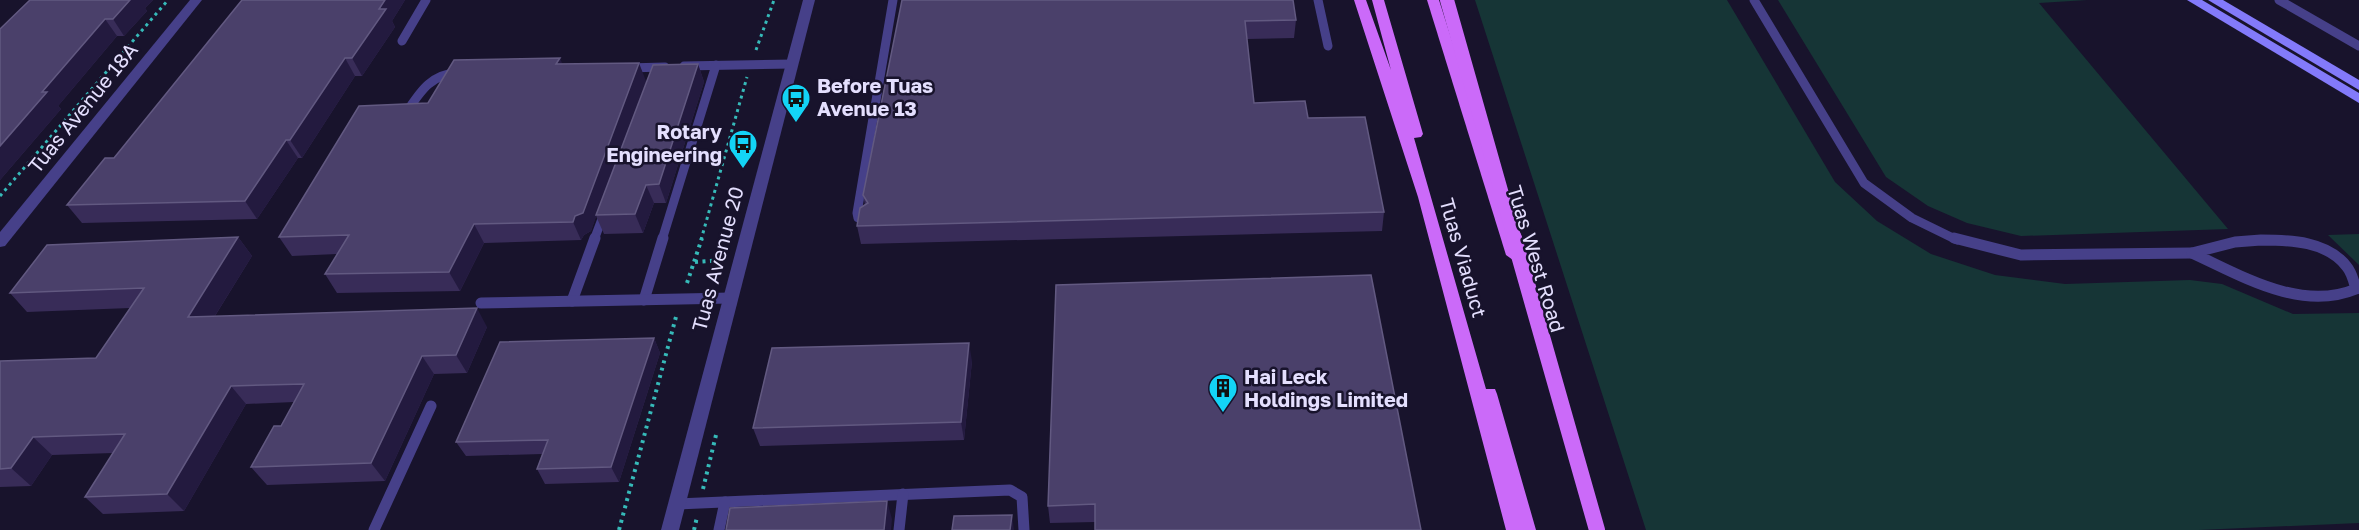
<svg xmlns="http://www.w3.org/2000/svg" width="2359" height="530" font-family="'Golos Text',sans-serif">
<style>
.green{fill:#163536}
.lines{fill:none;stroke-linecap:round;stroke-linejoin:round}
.path-far1{stroke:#36bab9;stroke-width:3;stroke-dasharray:3 4;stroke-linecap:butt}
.path{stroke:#36bab9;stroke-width:4;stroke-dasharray:3 4.5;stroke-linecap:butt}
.service-far1{stroke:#464089;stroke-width:9}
.service{stroke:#464089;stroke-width:11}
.minor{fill:#464089;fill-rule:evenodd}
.secondary{fill:#837afa;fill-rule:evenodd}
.primary{fill:#cb6af9;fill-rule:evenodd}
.primary-bridge-far1{stroke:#cb6af9;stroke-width:14}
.primary-bridge{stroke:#cb6af9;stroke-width:16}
.wall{fill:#382c58}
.shaded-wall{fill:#231a3f}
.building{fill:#4a406a;stroke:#625981;stroke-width:1.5}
.labels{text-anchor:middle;stroke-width:5;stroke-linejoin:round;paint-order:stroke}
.poi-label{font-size:20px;font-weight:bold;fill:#e4dffe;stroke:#18132c;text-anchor:start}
.street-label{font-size:20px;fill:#e4dffe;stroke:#18132c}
</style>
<rect width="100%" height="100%" fill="#18132c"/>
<g class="green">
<polygon points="1475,0 1727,0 1835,182 1877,221 1931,254 1995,275 2065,284 2190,280 2222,284 2293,314 2359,313 2359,523 2199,530 1646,530"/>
<polygon points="1778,0 2087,0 2039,3 2228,229 2021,236 1967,223 1928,206 1886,177"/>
<polygon points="2359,234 2359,265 2328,235"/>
</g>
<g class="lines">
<g class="path-far1">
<polyline points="756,50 774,0"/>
<polyline points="0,196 168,0"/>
<polyline points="701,240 747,77"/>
</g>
<g class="path">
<polyline points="695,262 725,260"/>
<polyline points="687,283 702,238"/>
<polyline points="703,489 716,435"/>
<polyline points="619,530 677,313"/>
<polyline points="694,530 697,517"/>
</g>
<g class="service-far1">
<polyline points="1318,0 1328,46"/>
<polyline points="1754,0 1864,183 1912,218 1957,240"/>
<polyline points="2279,0 2359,46"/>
<polyline points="402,41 426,0"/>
<polyline points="684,66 792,64"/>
<polyline points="627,68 665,67"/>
<path d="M406,113c15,-23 25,-39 55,-41"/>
<polyline points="866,220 858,218 857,213 893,0"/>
<polyline points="594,240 605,211"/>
<polyline points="662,240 716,65"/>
<polyline points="2259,240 2271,240"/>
</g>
<g class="service">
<polyline points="1954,238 2021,255 2192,253"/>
<path d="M2261,240c29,0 67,1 86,27 5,6 7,15 9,22 -55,23 -114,-13 -164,-36l43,-11z"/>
<polyline points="644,300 663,238"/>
<polyline points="572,301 595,238"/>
<polyline points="481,303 731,298"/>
<polyline points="677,504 1010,490 1022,497 1024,530"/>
<polyline points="374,530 431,406"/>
<polyline points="719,530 725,502"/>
<polyline points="899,530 903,494"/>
</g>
<g class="minor">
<polygon points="190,0 202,0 5,246 0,247 0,232"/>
<polygon points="803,0 815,0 679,530 661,530"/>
</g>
<g class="secondary">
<polygon points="2187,0 2202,0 2359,93 2359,103"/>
<polygon points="2208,0 2223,0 2359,80 2359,90"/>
</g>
<g class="primary">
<polygon points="1354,0 1366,0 1391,70 1372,0 1384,0 1423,134 1421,137 1414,138 1486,389 1495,389 1497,394 1536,530 1506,530 1418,197"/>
<polygon points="1427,0 1439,0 1520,255 1518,259 1513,260 1506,255"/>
</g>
<polyline class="primary-bridge-far1" points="1447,0 1515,240"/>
<polyline class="primary-bridge" points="1514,238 1597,530"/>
</g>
<g class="wall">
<polygon points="30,0 153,0 145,8 147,11 124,36 117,36 58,106 61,109 0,180 0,29"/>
<polygon points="241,0 405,0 392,21 395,27 362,76 355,76 302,158 298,158 257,219 82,223 67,205 114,158 241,1"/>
<polygon points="902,0 1296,20 1294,38 1247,39 1254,103 1308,118 1384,212 1382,231 861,244 857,226 865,205 863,195"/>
<polygon points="562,64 646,81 615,165 698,64 704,82 666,203 654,203 643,233 604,234 596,216 591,231 584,235 581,240 484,243 460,291 337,293 325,274 337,254 292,256 279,237 428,103"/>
<polygon points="238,237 252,256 215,316 487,327 467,373 434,374 385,481 267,485 251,467 281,426 294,402 246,404 184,511 103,514 85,497 113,453 52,455 31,486 0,487 0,361 96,358 130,308 27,312 10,293"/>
<polygon points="1056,285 1421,530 1095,522 1050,523 1048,506"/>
<polygon points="654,338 660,353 619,482 545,484 537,469 542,454 466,456 456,442"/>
<polygon points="972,361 964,440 760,446 753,428"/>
</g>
<g class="shaded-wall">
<polygon points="130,0 153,0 145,8 147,11 124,36 113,19"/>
<polygon points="385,0 405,0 392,21 395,27 362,76 352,58"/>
<polygon points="105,19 117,36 58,106 61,109 0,180 0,146 42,92"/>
<polygon points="345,58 355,76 302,158 290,140"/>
<polygon points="560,58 567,76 556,64"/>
<polygon points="639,63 646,81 591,231 584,235 581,240 573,222"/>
<polygon points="698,64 704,82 666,203 659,184"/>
<polygon points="286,140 298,158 257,219 245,201"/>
<polygon points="646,185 654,203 643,233 635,214"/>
<polygon points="474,224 484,243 460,291 449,272"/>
<polygon points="238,237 252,256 203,335 188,317"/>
<polygon points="477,308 487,327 467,373 456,355"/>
<polygon points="654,338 660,353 619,482 611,467"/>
<polygon points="969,343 972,361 964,440 961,422"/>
<polygon points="422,356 434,374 385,481 371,463"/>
<polygon points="231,386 246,404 184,511 167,494"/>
<polygon points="33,437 52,455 31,486 11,468"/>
<polygon points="887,501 892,519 891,530 884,530"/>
<polygon points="1012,515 1014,530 1010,530"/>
</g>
<g class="building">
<polygon points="30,0 130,0 113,19 105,19 42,92 47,92 0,146 0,29"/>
<polygon points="242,0 385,0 379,9 386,9 352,58 345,58 290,140 286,140 245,201 67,205 105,158 114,158"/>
<polygon points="902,0 1293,0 1296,20 1245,21 1254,103 1305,101 1308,118 1365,117 1384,212 857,226 860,208 868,203 863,195"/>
<polygon points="560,58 556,64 639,63 583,213 575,216 573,222 474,224 449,272 325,274 349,235 279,237 359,106 428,103 454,60"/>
<polygon points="698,64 659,184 646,185 635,214 596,215 653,65"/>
<polygon points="238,237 188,317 477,308 456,355 422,356 371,463 251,467 274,426 281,426 304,384 231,386 167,494 85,497 125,434 33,437 11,468 0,469 0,361 96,358 144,288 10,293 47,245"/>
<polygon points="1371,275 1421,530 1095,530 1095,504 1048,506 1056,285"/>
<polygon points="654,338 611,467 537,469 548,440 456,442 500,342"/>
<polygon points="969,343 961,422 753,428 772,348"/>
<polygon points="887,501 884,530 726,530 730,508"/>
<polygon points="1012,515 1010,530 952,530 954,516"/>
</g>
<defs>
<g id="bus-pin" transform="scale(1.5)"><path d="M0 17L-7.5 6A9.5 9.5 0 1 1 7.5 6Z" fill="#13d4f6" stroke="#18132c"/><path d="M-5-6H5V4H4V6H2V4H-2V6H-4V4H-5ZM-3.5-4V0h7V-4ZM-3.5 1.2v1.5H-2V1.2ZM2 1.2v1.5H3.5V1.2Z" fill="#111"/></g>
<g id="building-pin" transform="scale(1.5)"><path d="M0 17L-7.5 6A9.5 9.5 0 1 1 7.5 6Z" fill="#13d4f6" stroke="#18132c"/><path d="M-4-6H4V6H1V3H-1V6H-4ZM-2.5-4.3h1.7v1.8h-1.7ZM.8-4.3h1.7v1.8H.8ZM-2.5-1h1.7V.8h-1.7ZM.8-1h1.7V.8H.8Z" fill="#111"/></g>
</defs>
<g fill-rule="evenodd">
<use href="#bus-pin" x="796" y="98"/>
<use href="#bus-pin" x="743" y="144"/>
<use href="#building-pin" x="1223" y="388"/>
</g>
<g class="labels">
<g class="poi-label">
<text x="817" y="93">Before Tuas<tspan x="817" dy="23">Avenue 13</tspan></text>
<text x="722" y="139" text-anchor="end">Rotary<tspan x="722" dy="23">Engineering</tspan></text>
<text x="1244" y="384">Hai Leck<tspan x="1244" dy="23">Holdings Limited</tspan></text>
</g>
<g class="street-label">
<text transform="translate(83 108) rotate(-51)" y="7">Tuas Avenue 18A</text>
<text transform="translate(1463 258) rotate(74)" y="7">Tuas Viaduct</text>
<text transform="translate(718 259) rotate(-75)" y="7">Tuas Avenue 20</text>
<text transform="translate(1536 259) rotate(73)" y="7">Tuas West Road</text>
</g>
</g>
</svg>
